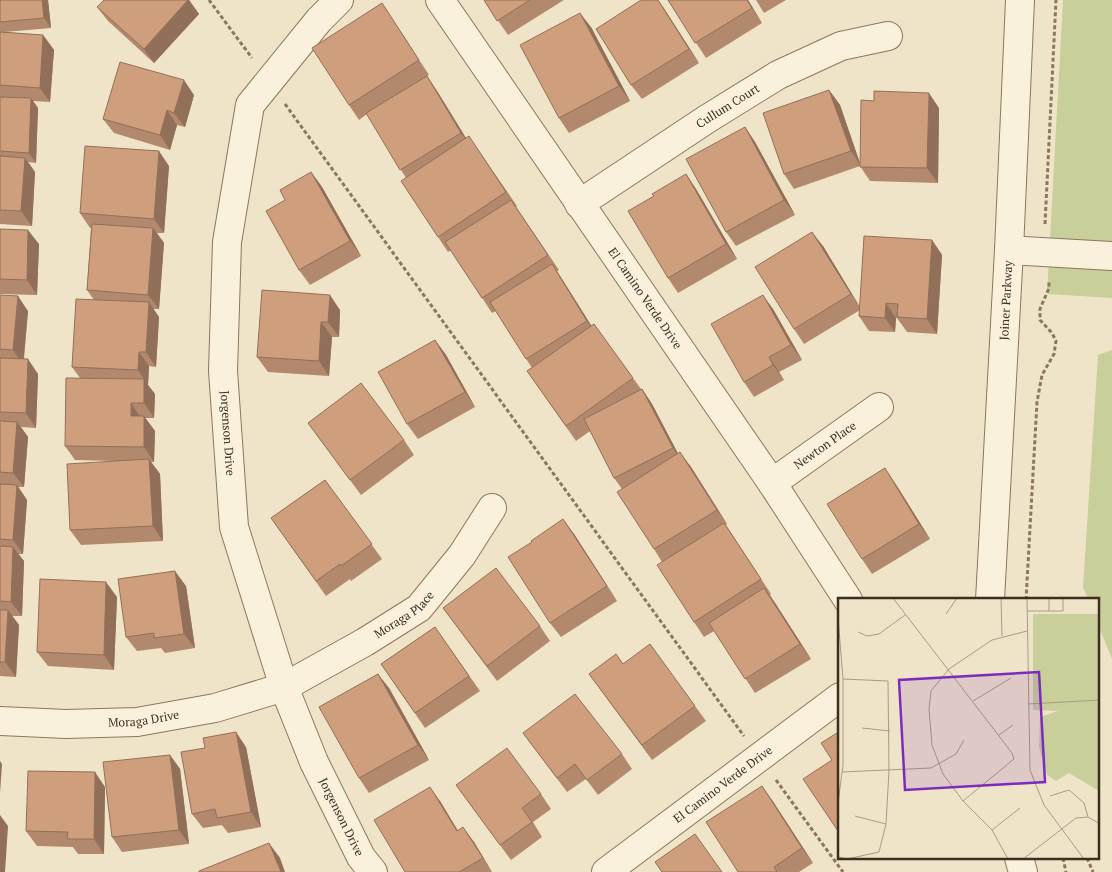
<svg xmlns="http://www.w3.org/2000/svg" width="1112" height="872" font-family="'PT Serif',serif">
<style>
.green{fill:#c9cf9b}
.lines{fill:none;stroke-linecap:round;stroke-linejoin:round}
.minor-casing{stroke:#8d765c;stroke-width:30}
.path{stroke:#8d765c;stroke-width:3;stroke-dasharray:4 2.5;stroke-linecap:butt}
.minor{stroke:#faf1dc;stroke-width:28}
.wall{fill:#b2896c}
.shaded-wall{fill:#916f58}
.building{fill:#cf9f7d;stroke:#916f58}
.labels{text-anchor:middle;stroke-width:5;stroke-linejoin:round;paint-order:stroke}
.street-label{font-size:12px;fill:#3d2e20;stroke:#f7eed8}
.inset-road{fill:none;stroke:#a89b85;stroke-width:1}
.view{fill:#7b2cbf;fill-opacity:0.15;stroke:#7b2cbf;stroke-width:2.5}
.inset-edge{fill:none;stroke:#3d2e20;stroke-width:2.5}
</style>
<rect width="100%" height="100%" fill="#f0e4c8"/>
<g class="green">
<polygon points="1063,0 1112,0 1112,298 1047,294"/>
<polygon points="1112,350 1112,659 1098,625 1098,600 1088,599 1083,587 1098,355"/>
</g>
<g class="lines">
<g class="minor-casing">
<g id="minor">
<path id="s1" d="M339,0l-20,20 -69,85 -23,137 -4,129 11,156 50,160 30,75 47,95 12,15"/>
<path id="s2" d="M440,0l332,483 76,117"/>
<path id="s3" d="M579,204l128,-85 71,-44 63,-29 47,-10"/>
<polyline points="1009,250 1112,256"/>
<path id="s4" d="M772,483l107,-76"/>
<path id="s5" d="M990,600l19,-350 11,-250"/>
<path id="s6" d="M0,721l66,3 71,-2 78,-14 69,-21 81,-45 54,-34 43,-53 30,-47"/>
<polyline points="1019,858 1023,872"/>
<path id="s7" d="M606,872l234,-175"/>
</g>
</g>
<g class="path">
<polyline points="209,0 252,58"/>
<polyline points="285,104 744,736"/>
<polyline points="1045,224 1056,0"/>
<polyline points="1026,600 1037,402 1042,375 1054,354 1056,341 1052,333 1040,320 1040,309 1049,288 1049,280"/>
<polyline points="776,780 843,872"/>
<polyline points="1063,858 1066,872"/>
<polyline points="1087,858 1093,872"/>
</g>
<use href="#minor" class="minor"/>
</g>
<g class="wall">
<polygon points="0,0 48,0 51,28 5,32 43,35 54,50 50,102 33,101 38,108 36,163 28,162 35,172 32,226 0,224"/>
<polygon points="104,0 189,0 199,14 154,63 108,21 97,7"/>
<polygon points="484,0 564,0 508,35"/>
<polygon points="668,0 748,0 762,23 706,58"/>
<polygon points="756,0 786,0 764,13"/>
<polygon points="382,3 429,75 427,76 437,91 466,138 479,151 517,206 516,207 559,270 557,271 591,326 594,324 641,389 642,389 652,404 678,454 691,467 727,524 726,525 771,594 770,595 811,659 755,693 714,631 704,637 694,622 662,562 654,549 622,489 614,478 590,431 576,441 527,371 532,368 496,311 492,313 451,250 448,252 438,237 406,178 367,114 359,120 349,105"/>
<polygon points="663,7 699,63 642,99 631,85"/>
<polygon points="591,27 630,101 569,133 559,118"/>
<polygon points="829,90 840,105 860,164 939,108 938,183 870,181 860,166 794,189 784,174"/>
<polygon points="194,95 185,127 177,125 170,150 114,133 103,119"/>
<polygon points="745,127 755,142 795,215 736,246 726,232"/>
<polygon points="169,166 164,233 157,233 164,243 159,309 153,309 159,317 156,367 149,366 148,385 155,394 154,418 145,418 155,431 154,462 151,462 160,474 163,541 81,545 70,530 115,461 75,460 65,446 80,378 72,367 94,300 87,290 91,228 90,228 80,213"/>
<polygon points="311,172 322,187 361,256 310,285 299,270 285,200"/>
<polygon points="686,174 696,189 737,259 678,293 668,278 654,196"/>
<polygon points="0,229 39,244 37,295 0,294"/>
<polygon points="932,240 942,255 937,334 907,332 897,318 896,318 895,332 869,331 859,316 860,310 804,344 794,329 823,246 860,307"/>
<polygon points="0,295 28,311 24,359 38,374 36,428 21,427 28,437 24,487 18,487 27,500 23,554 18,554 24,561 22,616 12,616 19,625 16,677 0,676"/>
<polygon points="773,309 802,360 779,372 784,380 754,397 744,382"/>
<polygon points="340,310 339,337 332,337 329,376 268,372 257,357"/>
<polygon points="435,340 446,355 475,407 418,439 407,424"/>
<polygon points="308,423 404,440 414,455 361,495"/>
<polygon points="325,480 382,559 351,581 350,579 326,596 271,518"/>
<polygon points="895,483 930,539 872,574 862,559"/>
<polygon points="574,534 617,601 561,637 550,623"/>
<polygon points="186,586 195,648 165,653 161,648 137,651 126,637"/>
<polygon points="117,597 114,670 48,666 37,652"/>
<polygon points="443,608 540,626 550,641 497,681"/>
<polygon points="435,627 480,691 425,728 381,664"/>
<polygon points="589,674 695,706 706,721 652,760"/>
<polygon points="389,688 429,760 369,793 359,778"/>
<polygon points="523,733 622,754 632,769 598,795 586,779 567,792"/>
<polygon points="246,747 261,827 228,833 222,825 203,828 192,814"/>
<polygon points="170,755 180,769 189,844 122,852 112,837"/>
<polygon points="456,785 541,794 551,809 533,822 542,837 511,860"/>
<polygon points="105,787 104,854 78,854 73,847 37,846 26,831"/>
<polygon points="772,800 813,863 799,872 738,872"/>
<polygon points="440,801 458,831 474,842 492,872 405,872"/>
</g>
<g class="shaded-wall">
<polygon points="42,0 48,0 51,28 44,18"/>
<polygon points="188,0 189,0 199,14 154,63 144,49"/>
<polygon points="658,0 663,7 699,63 689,49"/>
<polygon points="747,0 748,0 762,23 752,8"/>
<polygon points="580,13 591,27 630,101 619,86"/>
<polygon points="43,35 54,50 50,102 40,88"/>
<polygon points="427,76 437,91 472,148 461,133"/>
<polygon points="184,80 194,95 185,127 174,113"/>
<polygon points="829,90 840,105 861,166 851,151"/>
<polygon points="929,93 939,108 938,183 927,168"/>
<polygon points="31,98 38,108 36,163 29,153"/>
<polygon points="167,110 177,125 170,150 160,135"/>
<polygon points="745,127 755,142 795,215 784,200"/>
<polygon points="159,151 169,166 164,233 154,219"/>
<polygon points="25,158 35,172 32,226 21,211"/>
<polygon points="311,172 322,187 361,256 350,241"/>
<polygon points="686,174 696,189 737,259 726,244"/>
<polygon points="153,228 164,243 159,309 148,295"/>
<polygon points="28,230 39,244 37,295 27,280"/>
<polygon points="812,232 823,246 861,309 851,294"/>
<polygon points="932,240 942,255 937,334 927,319"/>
<polygon points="552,264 562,279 598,336 587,321"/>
<polygon points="330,295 340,310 339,337 328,322"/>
<polygon points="763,295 773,309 802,360 791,345"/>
<polygon points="18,296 28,311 23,365 13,350"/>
<polygon points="149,302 159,317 156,367 146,352"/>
<polygon points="886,303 896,318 895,332 885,318"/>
<polygon points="321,322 332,337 329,376 319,361"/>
<polygon points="435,340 446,355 475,407 465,392"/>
<polygon points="139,352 149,366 148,385 155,394 154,418 144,403 144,379 138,370"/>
<polygon points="769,357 779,372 784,380 773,365"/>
<polygon points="28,359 38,374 36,428 26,413"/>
<polygon points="642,389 652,404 683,463 673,448"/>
<polygon points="131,403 141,418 131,416"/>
<polygon points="144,416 155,431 154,462 144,447"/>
<polygon points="17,422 28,437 24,487 13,473"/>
<polygon points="680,452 691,467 727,524 717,510"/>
<polygon points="149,459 160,474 163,541 153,526"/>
<polygon points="885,468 895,483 930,539 919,524"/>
<polygon points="17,485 27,500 23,554 13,540"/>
<polygon points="563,519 574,534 617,601 607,586"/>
<polygon points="13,547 24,561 22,616 11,602"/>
<polygon points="175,571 186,586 195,648 184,634"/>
<polygon points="106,582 117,597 114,670 104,655"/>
<polygon points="764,588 775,603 811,659 800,644"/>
<polygon points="8,610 19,625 16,677 5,662"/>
<polygon points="378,674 389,688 429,760 418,745"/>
<polygon points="236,732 246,747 261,827 251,812"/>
<polygon points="170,755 180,769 189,844 179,830"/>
<polygon points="0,761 2,764 0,793"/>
<polygon points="95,772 105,787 104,854 94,839"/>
<polygon points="762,786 772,800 813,863 802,848"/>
<polygon points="430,787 440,801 467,846 457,831"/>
<polygon points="0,815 8,826 5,872 0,872"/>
<polygon points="463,827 474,842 492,872 483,858"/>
<polygon points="269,843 280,858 285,872 281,872"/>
</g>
<g class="building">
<polygon points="0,0 42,0 44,18 0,22"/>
<polygon points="104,0 188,0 144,49 97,7"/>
<polygon points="484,0 530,0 497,21"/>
<polygon points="641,0 658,0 689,49 631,85 596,29"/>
<polygon points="668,0 747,0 752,8 695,43"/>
<polygon points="382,3 419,60 349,105 312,48"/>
<polygon points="580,13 619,86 559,118 520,45"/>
<polygon points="0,32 43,35 40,88 0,85"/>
<polygon points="120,62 184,80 174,113 167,110 160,135 103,119"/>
<polygon points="427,76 461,133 400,170 366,113"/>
<polygon points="829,90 851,151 784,174 763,113"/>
<polygon points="874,91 929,93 927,168 860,167 861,100 874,101"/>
<polygon points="0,97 31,98 29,153 0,151"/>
<polygon points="745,127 784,200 726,232 686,159"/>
<polygon points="469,136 506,192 438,237 401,181"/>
<polygon points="85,146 159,151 154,219 80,213"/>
<polygon points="0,156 25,158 21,211 0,210"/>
<polygon points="311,172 350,241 299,270 266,211 285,200 280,190"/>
<polygon points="686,174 726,244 668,278 628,211 654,196 652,194"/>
<polygon points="511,200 548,255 482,298 445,242"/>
<polygon points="92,224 153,228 148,295 87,290"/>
<polygon points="0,229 28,230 27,280 0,279"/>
<polygon points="812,232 851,294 794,329 755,267"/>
<polygon points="864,236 932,240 927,319 897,317 898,304 886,303 885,318 859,316"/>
<polygon points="552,264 587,321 526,359 490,302"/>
<polygon points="262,290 330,295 328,322 321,322 319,361 257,357"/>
<polygon points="0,295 18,296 13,350 0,349"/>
<polygon points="763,295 791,345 769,357 773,365 744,382 711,324"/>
<polygon points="76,299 149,302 146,352 139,352 138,370 72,367"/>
<polygon points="594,324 633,378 566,426 527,371"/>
<polygon points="435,340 465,392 407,424 378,372"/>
<polygon points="0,358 28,359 26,413 0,412"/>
<polygon points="66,378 144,379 144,403 131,403 131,416 144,416 144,447 65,446"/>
<polygon points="361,383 404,440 350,480 308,423"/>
<polygon points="642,389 673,448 614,478 584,419"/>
<polygon points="0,421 17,422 13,473 0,472"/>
<polygon points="680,452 717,510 654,549 617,492"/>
<polygon points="149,459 153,526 70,530 67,464"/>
<polygon points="885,468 919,524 862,559 827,504"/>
<polygon points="325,480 372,544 341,566 340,564 316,581 271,518"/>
<polygon points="0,484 17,485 13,540 0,539"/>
<polygon points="563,519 607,586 550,623 508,557 532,542 531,541"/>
<polygon points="724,523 761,579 694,622 657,565"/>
<polygon points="0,546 13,547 11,602 0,601"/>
<polygon points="496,568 540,626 487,666 443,608"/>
<polygon points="175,571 184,634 154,638 154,633 126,637 118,579"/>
<polygon points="40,579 106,582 104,655 37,652"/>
<polygon points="764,588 800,644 745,679 709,623"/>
<polygon points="0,610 8,610 5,662 0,662"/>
<polygon points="435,627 469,676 415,713 381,664"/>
<polygon points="650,644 695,706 642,745 589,674 616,654 623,664"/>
<polygon points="378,674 418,745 359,778 319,707"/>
<polygon points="575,694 622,754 587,780 575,764 557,778 523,733"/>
<polygon points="840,731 840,834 803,779 832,760 821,743"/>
<polygon points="236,732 251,812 217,818 215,809 192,814 181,752 205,748 203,738"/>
<polygon points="507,748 541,794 522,808 532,822 500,845 456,785"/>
<polygon points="170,755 179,830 112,837 103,762"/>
<polygon points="28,771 95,772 94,839 67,839 68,832 26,831"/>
<polygon points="762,786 802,848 774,867 777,872 738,872 706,822"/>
<polygon points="430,787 457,831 463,827 483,858 459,872 405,872 374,820"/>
<polygon points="695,834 722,872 662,872 655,862"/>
<polygon points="269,843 281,872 199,872 199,871"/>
</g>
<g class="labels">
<g class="street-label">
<text dy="4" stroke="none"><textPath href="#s3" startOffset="178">Cullum Court</textPath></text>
<text dy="4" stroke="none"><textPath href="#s2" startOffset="362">El Camino Verde Drive</textPath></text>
<text dy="4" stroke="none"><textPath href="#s5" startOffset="300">Joiner Parkway</textPath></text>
<text dy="4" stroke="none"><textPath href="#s1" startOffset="468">Jorgenson Drive</textPath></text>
<text dy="4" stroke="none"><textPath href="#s4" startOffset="65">Newton Place</textPath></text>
<text dy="4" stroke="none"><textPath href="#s6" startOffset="429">Moraga Place</textPath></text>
<text dy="4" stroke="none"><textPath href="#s6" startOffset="144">Moraga Drive</textPath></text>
<text dy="4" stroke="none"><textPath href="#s7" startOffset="146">El Camino Verde Drive</textPath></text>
<text dy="4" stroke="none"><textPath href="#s1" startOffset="872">Jorgenson Drive</textPath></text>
</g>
</g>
<g transform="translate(838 598)">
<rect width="261" height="261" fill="#f0e4c8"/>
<path d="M195,16h66v177l-30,-18 -13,8 -9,-6 -8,-28 1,-30 18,-6 -25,-1z" fill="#c9cf9b"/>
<path class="inset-road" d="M55,0l119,155 2,6 -51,42M163,0l1,38M189,0l3,172 14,35 40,54M189,13h22v-13M211,13h14v-13M108,16l11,-16M0,19l5,62v86l-5,38M20,34l9,4 12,-2 26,-19M135,103l38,-23M190,106l72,-4M24,130l28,3M161,137l14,-10M4,174l89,-4 25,-14 8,-14M212,198l19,-6 15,13 4,14M17,218l31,8M154,232l28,-22M0,259l9,2 32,-7 7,-28 3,-53 -1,-90 -45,-2M170,261l-16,-29 -29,-29 -20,-27 -11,-29 -3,-36 2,-18 18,-22 43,-29 35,-9M185,261l53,-41 12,-1 12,7"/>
<path class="view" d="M201,74l6,110 -140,8 -6,-110z"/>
<rect width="261" height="261" class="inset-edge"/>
</g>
</svg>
